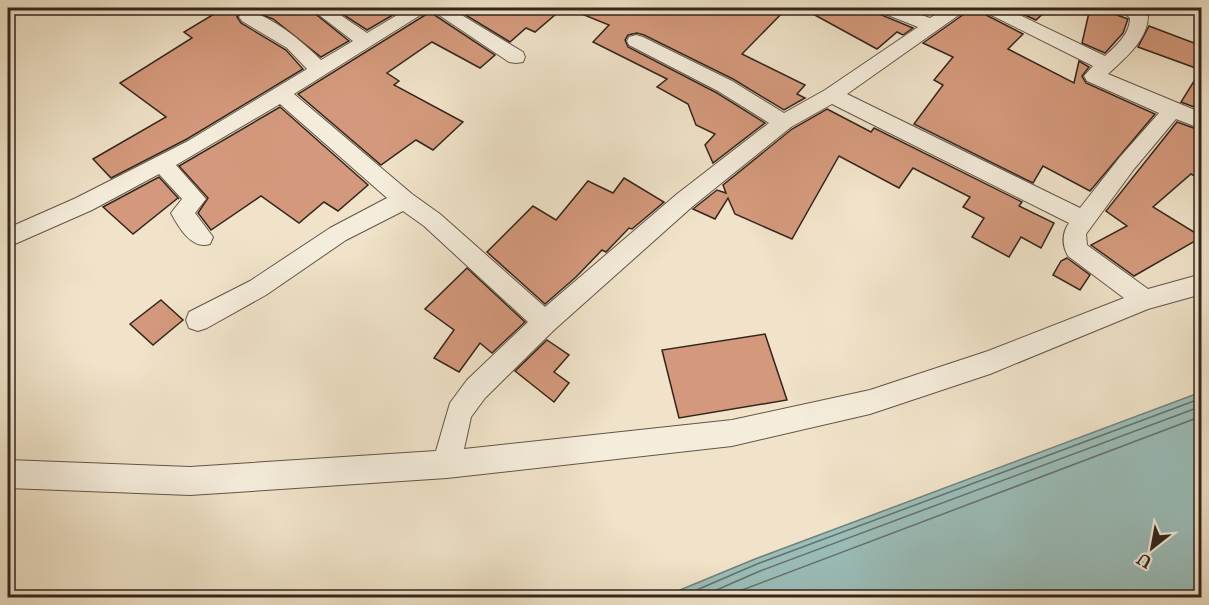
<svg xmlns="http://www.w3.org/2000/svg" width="1209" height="605" font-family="'IM FELL Double Pica',serif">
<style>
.water{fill:#9bbeba;stroke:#71817b;stroke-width:1.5}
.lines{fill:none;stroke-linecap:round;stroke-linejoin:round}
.shore{stroke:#66726b;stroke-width:1.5}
.building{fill:#d4997c;stroke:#32261c;stroke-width:1.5}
.minor-casing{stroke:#625547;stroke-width:2}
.minor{fill:#f5eddc;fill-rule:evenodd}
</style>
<rect width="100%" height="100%" fill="#f0e3c9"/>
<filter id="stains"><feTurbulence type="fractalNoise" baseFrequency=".00333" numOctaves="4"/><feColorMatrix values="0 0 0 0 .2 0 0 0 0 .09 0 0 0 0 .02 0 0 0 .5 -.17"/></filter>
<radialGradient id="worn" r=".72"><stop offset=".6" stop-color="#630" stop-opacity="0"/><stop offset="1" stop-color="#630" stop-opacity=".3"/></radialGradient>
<polygon class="water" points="1201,392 1201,597 663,597 755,559"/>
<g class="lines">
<g class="shore">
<polyline points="678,598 757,564 1202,398"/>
<polyline points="698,598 760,571 1202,406"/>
<polyline points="721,598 1202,416"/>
</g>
</g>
<g class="building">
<polygon points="224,8 308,8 349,41 321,57 273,19 251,11 240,12 237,17 241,23 286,50 303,69 187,139 111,178 93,159 166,117 120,83 192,38 184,32"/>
<polygon points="333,8 405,8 367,30"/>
<polygon points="454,8 563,8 535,32 526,28 510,42"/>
<polygon points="567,8 787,8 742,54 805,85 797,94 805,98 784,110 733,79 644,35 637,33 628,35 625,40 628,47 717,93 765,123 713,163 705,145 715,134 696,125 688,104 657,87 667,79 593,42 609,25"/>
<polygon points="802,8 875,8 879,14 913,28 903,35 897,32 877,49"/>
<polygon points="968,8 980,8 984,14 1023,34 1008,49 1074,83 1079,61 1089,67 1082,76 1086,83 1155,114 1090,191 1043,166 1033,183 914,124 943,85 934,80 953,57 923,43 964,14"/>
<polygon points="1009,8 1049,8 1036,20"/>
<polygon points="1090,8 1098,8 1128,19 1123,33 1105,53 1082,43"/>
<polygon points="430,12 495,55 480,68 432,42 387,73 399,81 394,85 463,122 433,150 416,140 381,165 298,94"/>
<polygon points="1149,26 1202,46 1202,110 1181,102 1201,70 1138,47"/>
<polygon points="280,107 368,185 338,211 324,202 299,223 261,196 211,230 198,213 208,198 179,166"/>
<polygon points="827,109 871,132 874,128 1022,202 1019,206 1054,223 1041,248 1021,237 1009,257 972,237 984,218 963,207 970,197 913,168 899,188 839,156 792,239 735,214 728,198 715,219 693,209 717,190 726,193 723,185 792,129"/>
<polygon points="1177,122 1202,131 1202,180 1191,174 1153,207 1202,237 1134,276 1091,245 1127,226 1106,211"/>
<polygon points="159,177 179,199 178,198 133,234 103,207"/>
<polygon points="624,178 664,202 632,229 629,228 606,252 602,250 576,277 545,304 487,252 533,206 556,220 588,181 613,193"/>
<polygon points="1067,258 1090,275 1080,290 1053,275 1061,261"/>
<polygon points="467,268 525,322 492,353 480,343 459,372 434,358 454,330 425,309"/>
<polygon points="161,300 183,320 153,345 130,324"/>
<polygon points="765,334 787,400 679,418 662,350"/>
<polygon points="547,340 569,355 554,372 569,383 554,402 515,371"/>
</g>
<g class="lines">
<g class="minor-casing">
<path id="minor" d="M310,8h20l37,25 42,-25h41l73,44 2,5 -2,5 -7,1 -7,-1 -79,-53 -136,85 118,100 28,20 105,93 132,-113 92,-71 -51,-32 -89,-46 -2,-4 2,-4 7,-2 7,2 89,44 52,32 41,-23 93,-63 -38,-15 -3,-4h25l28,10 16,-10h20l-3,4 -116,82 233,114 40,-51 39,-44 -72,-32 -3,-5 9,-10 -108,-54 -3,-4h23l100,48c11,-10 25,-22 25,-38l-12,-10h21l9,8c0,24 -24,43 -40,58l94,39v16l-26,-10 -42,50 -48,65 1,11 61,44 54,-15v20l-54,15 -158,65 -120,40 -138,32 -285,32 -257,17 -182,-7v-28l182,7 246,-16 14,-48 17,-23 61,-58 -104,-96 -21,-15 -57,29 -80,55 -59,33 -9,3 -9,-3 -3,-8 3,-8 61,-31 80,-53 57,-30 -107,-94 -104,61 30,34 -11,14 18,24 -3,7c-18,6 -31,-16 -39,-31l11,-14 -23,-25 -67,36 -84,37v-19l68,-30 112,-57 119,-72 -20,-21 -45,-27 -3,-4 3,-4c21,-6 64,32 79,47l32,-19zM832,104l237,119c-7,10 -7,22 -1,33l56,42 -136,53 -118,39 -138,30 -268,29 7,-32 14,-19 69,-68 139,-124 98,-79z"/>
</g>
<use href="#minor" class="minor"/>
</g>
<rect width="1209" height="605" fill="none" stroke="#f0e3c9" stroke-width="30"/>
<rect x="9" y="9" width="1191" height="587" fill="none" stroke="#32261c" stroke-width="3"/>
<rect x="15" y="15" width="1179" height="575" fill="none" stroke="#32261c" stroke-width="1.5"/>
<g transform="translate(1152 548) rotate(211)" stroke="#f5eddc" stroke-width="4.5" paint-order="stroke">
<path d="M0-4.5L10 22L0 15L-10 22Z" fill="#32261c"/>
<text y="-9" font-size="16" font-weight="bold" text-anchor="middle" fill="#32261c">U</text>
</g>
<rect width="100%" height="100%" filter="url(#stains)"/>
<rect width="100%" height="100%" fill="url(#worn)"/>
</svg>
